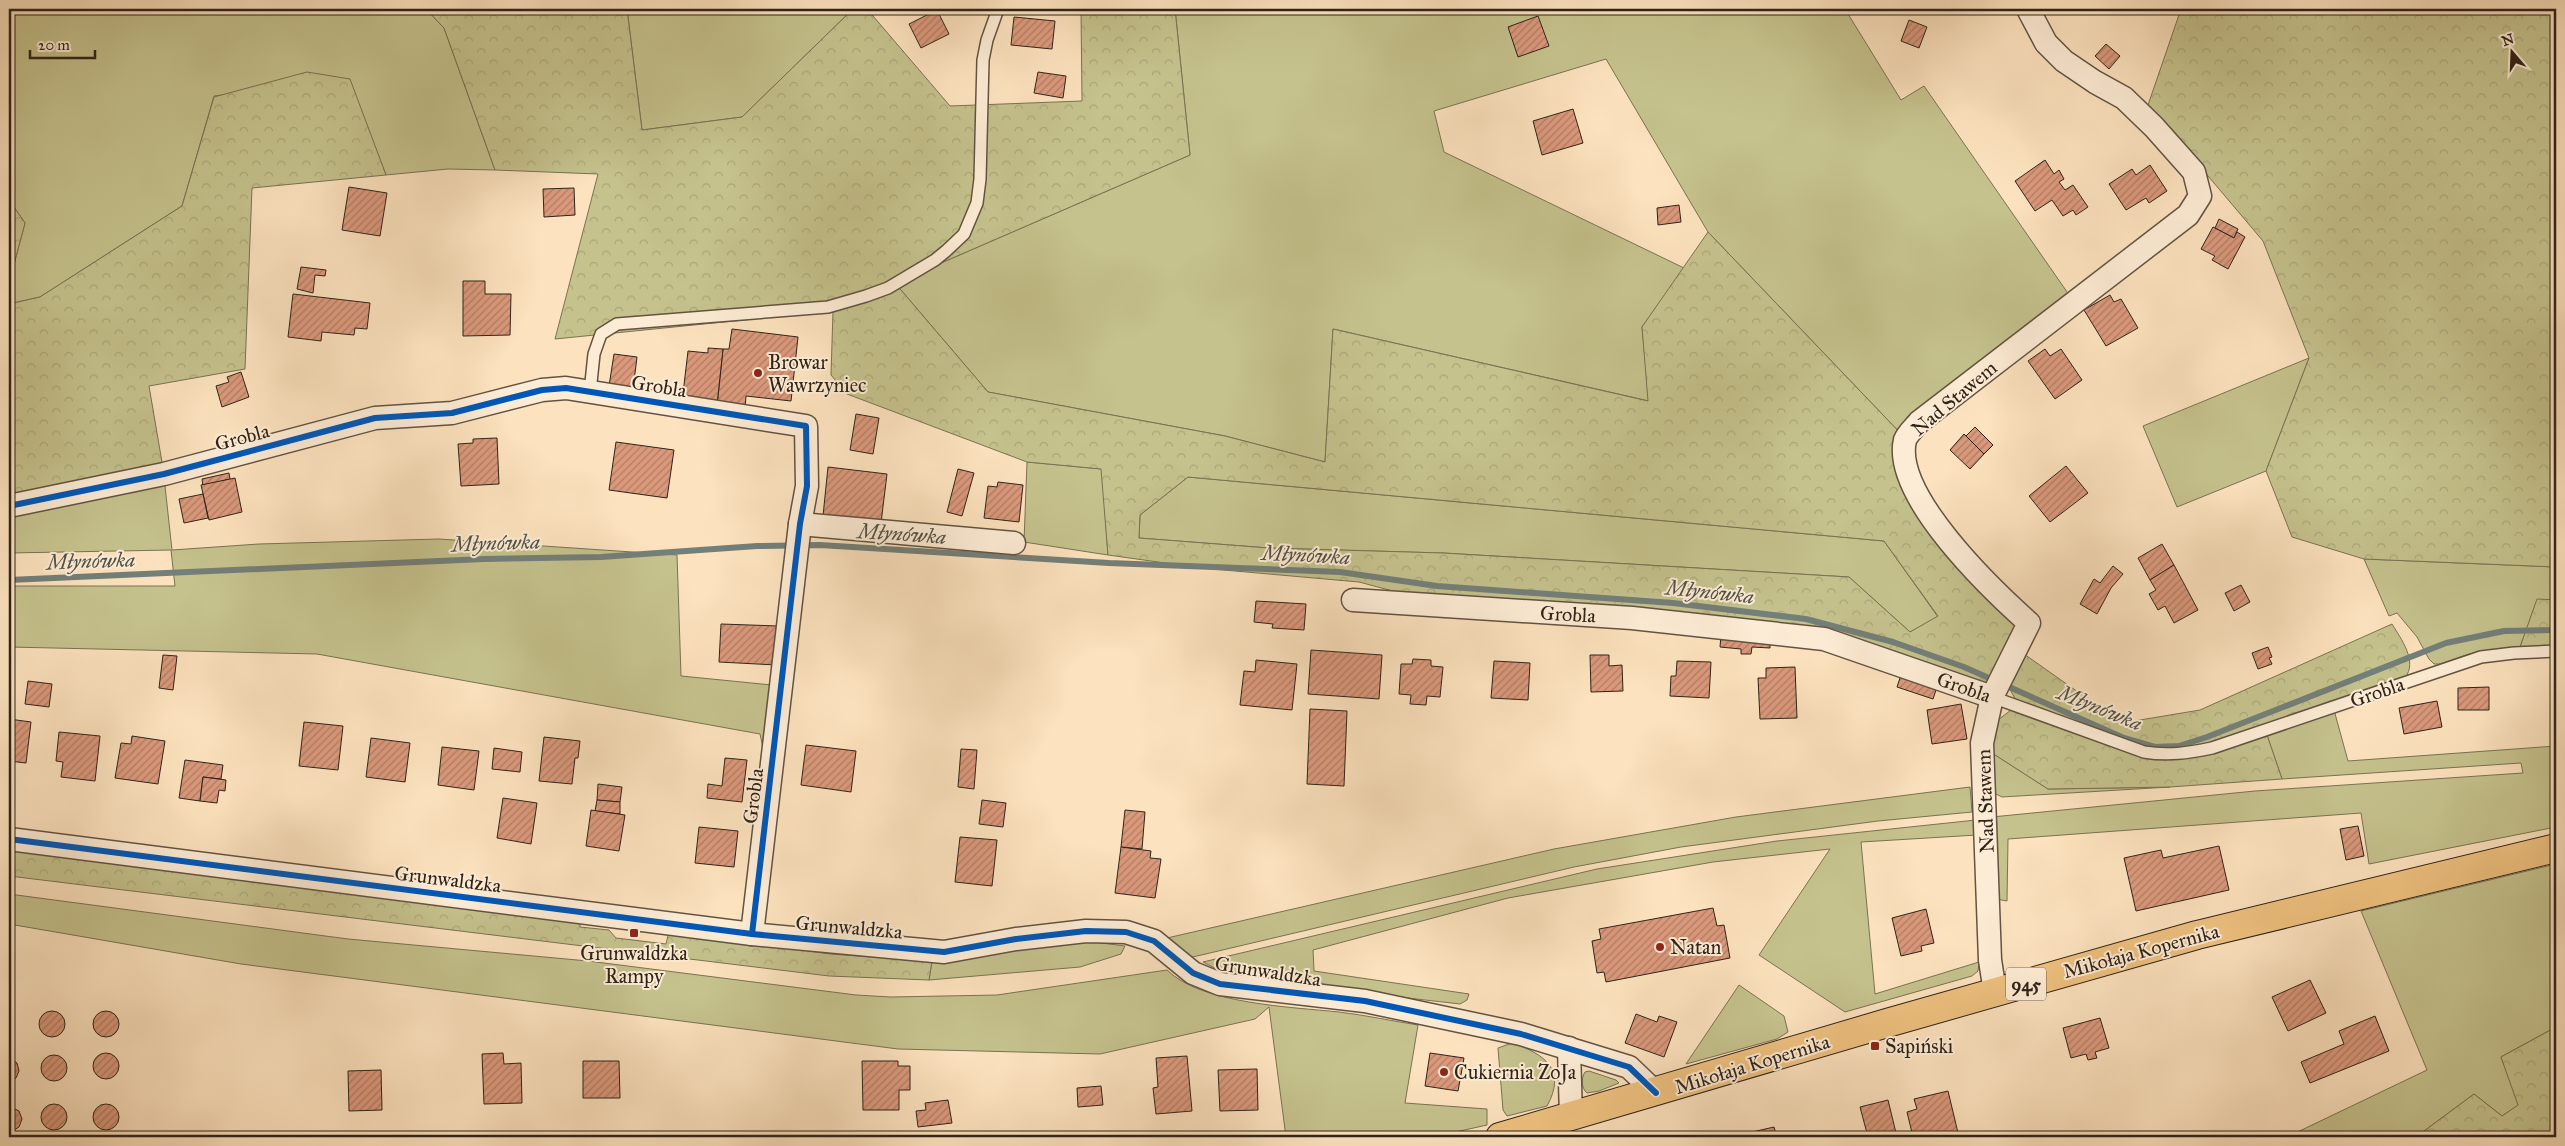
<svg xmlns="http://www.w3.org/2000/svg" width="2565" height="1146" font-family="'IM FELL Great Primer',serif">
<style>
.grass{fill:#c5c28d;stroke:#7a7252}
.forest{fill:url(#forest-crowns);stroke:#7a7252;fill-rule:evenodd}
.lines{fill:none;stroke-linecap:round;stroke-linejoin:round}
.stream{stroke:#737f79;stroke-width:6}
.building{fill:url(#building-hatch);stroke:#2f2318}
.service-casing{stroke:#625342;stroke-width:14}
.minor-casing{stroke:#625342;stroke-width:25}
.primary-casing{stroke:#2f2318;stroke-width:30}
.service{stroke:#fdecd5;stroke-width:11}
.minor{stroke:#fdecd5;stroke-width:22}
.primary{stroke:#eec17f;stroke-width:28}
.cycleway-casing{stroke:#fdecd5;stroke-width:9}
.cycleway{stroke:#0057b8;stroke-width:6}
.poi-dot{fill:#8f2418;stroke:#fdecd5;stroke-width:2}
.labels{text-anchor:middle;stroke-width:4;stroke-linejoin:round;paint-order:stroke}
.shield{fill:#fdecd5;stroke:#6d5f51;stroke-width:1}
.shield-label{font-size:19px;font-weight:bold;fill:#2f2318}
.poi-label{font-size:20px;fill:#2f2318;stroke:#fdecd5;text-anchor:start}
.street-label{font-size:20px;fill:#2f2318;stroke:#fdecd5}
.water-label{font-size:21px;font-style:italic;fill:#515148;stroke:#fdecd5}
</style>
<defs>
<pattern id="forest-crowns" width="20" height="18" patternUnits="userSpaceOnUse" patternTransform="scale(1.25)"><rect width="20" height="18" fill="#c5c28d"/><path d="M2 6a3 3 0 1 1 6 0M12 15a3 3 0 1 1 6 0" fill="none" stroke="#aaa679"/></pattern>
<pattern id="building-hatch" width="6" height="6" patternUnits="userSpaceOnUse" patternTransform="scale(1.25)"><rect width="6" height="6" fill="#db997c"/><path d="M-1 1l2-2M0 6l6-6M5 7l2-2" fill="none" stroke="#b27c65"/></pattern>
</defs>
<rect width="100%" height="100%" fill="#fce2be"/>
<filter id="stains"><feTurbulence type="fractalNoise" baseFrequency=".004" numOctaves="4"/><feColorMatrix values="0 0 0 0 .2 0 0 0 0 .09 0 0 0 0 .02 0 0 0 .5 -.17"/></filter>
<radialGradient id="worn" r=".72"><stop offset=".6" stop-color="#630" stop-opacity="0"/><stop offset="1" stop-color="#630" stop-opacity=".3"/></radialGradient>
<g class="grass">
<polygon points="9,9 426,9 444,28 495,170 448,169 386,175 349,79 214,96 182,206 40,297 9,304 9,283 25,223 9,200"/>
<polygon points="627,9 853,9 742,117 642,130"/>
<polygon points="1175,9 1845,9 1901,100 1924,86 2074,302 1905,438 1708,232 1606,59 1434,111 1444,152 1684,268 1642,327 1649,401 1333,329 1325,462 1225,436 988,392 895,283 1190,155"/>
<polygon points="2309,358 2266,471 2177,507 2143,426"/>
<polygon points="1027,462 1102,469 1108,555 1024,542"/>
<polygon points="164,477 172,550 259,544 439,539 677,555 681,676 782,686 771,785 760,734 317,654 9,647 9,586 175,586 171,550 9,553 9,513"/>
<polygon points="1188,477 1884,541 1938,617 1910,632 1849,577 1443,553 1269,548 1139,538 1140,515"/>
<polygon points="2364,559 2556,567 2556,600 2537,600 2519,650 2490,650 2469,654 2440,664 2434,664 2429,659 2417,637 2397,613 2389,616"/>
<polygon points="2334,710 2348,761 2556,746 2556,827 2369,864 2361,813 2008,839 2007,901 1996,899 1992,817 2255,791 2523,773 2521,763 2282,779 2267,735"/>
<polygon points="1989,751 2048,789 2170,787 2002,797 1994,793"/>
<polygon points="1970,787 1972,812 1878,821 1681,847 1574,867 1176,961 1154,941 1554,849 1736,817"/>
<polygon points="1976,820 1977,835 1861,842 1875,994 1979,962 1978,971 1972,976 1845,1012 1759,955 1830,849 1713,862 1508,898 1313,950 1314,971 1469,994 1467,1000 1460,1004 1234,978 1203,962 1597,869 1777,841"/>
<polygon points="2556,864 2556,1027 2501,1057 2519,1105 2502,1116 2474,1094 2416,1137 2287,1137 2427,1070 2361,911"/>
<path d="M9,894l339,45 240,22 268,34 35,2 106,-2 170,-25c34,34 125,37 172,42 26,3 53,9 79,13l-13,78 82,6v16l-54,12h-147l-17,-130 -14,12 -155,35 -202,-5 -657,-85 -232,-40z"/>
<polygon points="1094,942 1125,946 1121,954 1080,967 929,980 932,961 948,961 1060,944"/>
<polygon points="1739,985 1784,1016 1788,1032 1777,1039 1686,1064"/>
<path d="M1512,1043c33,11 55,27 35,63l-40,10 -4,-6 -5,-62z"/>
<path d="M1589,1071l27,9 3,3 -20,8 -12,2c-6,-5 -6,-15 -2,-21z"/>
</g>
<g class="forest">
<path d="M426,9h201l15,121 100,-13 111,-108h14l83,97 132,-5 -1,-92h94l15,146 -295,128 93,109 237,44 100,26 8,-133 315,72 -6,-74 66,-95 197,206 3,33 109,156 -26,61 -161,-51 -426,-43 -45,-12 -158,-14 -93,-13 -7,-86 -74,-7 -180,-68 -16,-19 2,-64 -278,28 43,-165 -103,-4 -51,-142zM1188,477l696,64 54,75 -28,16 -61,-55 -406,-24 -174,-5 -130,-10 1,-23z"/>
<polygon points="2181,9 2556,9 2556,567 2364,559 2292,537 2266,471 2309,358 2263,241 2148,105"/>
<polygon points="307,72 350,79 386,175 252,188 245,369 149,386 164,474 9,506 9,304 40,297 182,206 214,97"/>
<polygon points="9,200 25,223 9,283"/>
<polygon points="2537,599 2556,600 2556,649 2519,650"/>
<path d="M2392,624c9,15 26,37 13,54l-197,68 -29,6 -37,-3 -125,-47 -9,-16 16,-32 98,69 78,-13z"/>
<polygon points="2011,710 2153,759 2267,735 2282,779 2170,787 2048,789 1989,751 1998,720"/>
<polygon points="9,848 580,920 580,927 609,930 616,938 666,944 669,931 830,954 932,961 929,980 829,976 9,876"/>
<polygon points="2556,1027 2556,1137 2416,1137 2474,1094 2502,1116 2518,1105 2501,1057"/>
</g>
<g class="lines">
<polyline class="stream" points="9,580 484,559 601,557 757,546 820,545 1109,563 1340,572 1437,586 1673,603 1806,619 1893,642 1964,667 2124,738 2155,747 2179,746 2207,737 2446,643 2504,631 2556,630"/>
</g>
<g class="building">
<polygon points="937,10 949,34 921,48 909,24"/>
<polygon points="1538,16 1549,46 1518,57 1508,27"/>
<polygon points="1014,17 1055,21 1052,49 1011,45"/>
<polygon points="1909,20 1927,27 1919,48 1901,41"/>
<polygon points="2106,44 2120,56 2109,69 2095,56"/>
<polygon points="1038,72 1066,76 1063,98 1034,93"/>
<polygon points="1573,109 1583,143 1542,155 1533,121"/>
<polygon points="2045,160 2054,174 2059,170 2064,179 2059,182 2065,190 2073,185 2088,207 2076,215 2073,210 2063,216 2052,200 2035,211 2015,181"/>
<polygon points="2150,165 2167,191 2149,203 2146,198 2126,210 2109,184 2132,169 2136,175"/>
<polygon points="349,187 387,193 380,236 342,230"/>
<polygon points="574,188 575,215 544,217 543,189"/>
<polygon points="1679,205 1681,222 1658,225 1657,208"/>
<polygon points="2219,219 2238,229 2234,238 2215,228"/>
<polygon points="2213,227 2234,238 2237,232 2245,237 2228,269 2212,260 2215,256 2201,249"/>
<polygon points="301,267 326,270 325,276 315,275 313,293 297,289"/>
<polygon points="463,281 485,281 485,294 511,294 510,335 463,336"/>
<polygon points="293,294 370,303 367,329 355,328 354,335 322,332 321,341 288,337"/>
<polygon points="2110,295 2114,302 2121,299 2138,328 2106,346 2084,310"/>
<polygon points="732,329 798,337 791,401 746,396 745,408 717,405 723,349 729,349"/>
<polygon points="708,348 723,349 717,405 682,402 688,351 708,353"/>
<polygon points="2045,349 2050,356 2061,349 2082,380 2055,399 2028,361"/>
<polygon points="614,354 637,357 633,389 609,386"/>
<polygon points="241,372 249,397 222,407 216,386 229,382 227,377"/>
<polygon points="856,414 879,418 873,454 850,450"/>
<polygon points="1975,427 1993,445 1984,454 1966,436"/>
<polygon points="1964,434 1984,454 1970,469 1950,450"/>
<polygon points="497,438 499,484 461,486 458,444 473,443 473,439"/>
<polygon points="616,442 674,450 667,498 609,490"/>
<polygon points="2066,466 2088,493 2050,522 2029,496"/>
<polygon points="828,467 887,474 881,523 823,516"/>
<polygon points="958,469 974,473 962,516 947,512"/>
<polygon points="229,473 230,479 203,486 202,479"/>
<polygon points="235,478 242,512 209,520 201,485"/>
<polygon points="998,482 1023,485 1019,522 984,518 988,486 997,487"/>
<polygon points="203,494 208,518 184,523 179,499"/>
<polygon points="2162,544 2174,565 2150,580 2138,558"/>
<polygon points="2174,565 2198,610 2174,623 2165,606 2158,610 2149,594 2156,590 2150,580"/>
<polygon points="2113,566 2123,574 2111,588 2097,614 2080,604 2094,579 2100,583"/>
<polygon points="2241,585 2250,602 2234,611 2225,593"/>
<polygon points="1256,601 1306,604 1304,630 1272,628 1273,624 1254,622"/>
<polygon points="721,624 778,626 776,665 719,662"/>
<polygon points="1721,635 1770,639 1770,648 1752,647 1751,654 1741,654 1741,649 1720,647"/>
<polygon points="2268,647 2272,657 2269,658 2272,664 2258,669 2252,653"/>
<polygon points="1311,650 1382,655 1379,699 1308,694"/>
<polygon points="163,655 177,656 173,690 159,688"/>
<polygon points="1590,655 1609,655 1609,666 1622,665 1623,691 1591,692"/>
<polygon points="1413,659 1431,660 1431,666 1443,667 1440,697 1427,696 1426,705 1410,704 1411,695 1399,694 1401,664 1412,664"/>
<polygon points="1256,660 1297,664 1292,710 1240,705 1244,671 1255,672"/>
<polygon points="1494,661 1530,663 1528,700 1491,698"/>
<polygon points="1677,661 1711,662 1709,698 1670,696 1671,676 1676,676"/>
<polygon points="1795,667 1797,718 1760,719 1758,678 1766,678 1766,668"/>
<polygon points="1902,672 1938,684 1933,699 1897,687"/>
<polygon points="28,681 52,684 49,707 25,704"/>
<polygon points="2489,687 2489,710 2458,710 2458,688"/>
<polygon points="2437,701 2442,727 2404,734 2399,708"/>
<polygon points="1961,704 1967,739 1932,744 1927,710"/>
<polygon points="1310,709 1347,711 1344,786 1307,784"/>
<polygon points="9,719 31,722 26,763 9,761"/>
<polygon points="304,722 343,726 338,770 299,766"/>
<polygon points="59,732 100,736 95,781 61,777 63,762 56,761"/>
<polygon points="132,736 165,741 158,784 115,778 121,743 131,744"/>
<polygon points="544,737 580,741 578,758 575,758 572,784 539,781"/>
<polygon points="371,738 410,743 405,782 366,777"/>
<polygon points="806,745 856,751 851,792 801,785"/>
<polygon points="442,747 479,751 474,790 438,785"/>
<polygon points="494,748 522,752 520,772 492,769"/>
<polygon points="961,749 977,750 974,789 958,787"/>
<polygon points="725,758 747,760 742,802 707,798 708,784 722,786"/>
<polygon points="185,760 223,765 221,779 203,777 200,801 179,798"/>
<polygon points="203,777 226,780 225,791 219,790 217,803 200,801"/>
<polygon points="598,784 622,787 620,802 597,800"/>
<polygon points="503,798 537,803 531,844 497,838"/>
<polygon points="597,800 620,802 620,814 595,811"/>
<polygon points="982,800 1006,803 1003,827 979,824"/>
<polygon points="591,810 625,815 619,851 586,846"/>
<polygon points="1125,810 1145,812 1142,849 1121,847"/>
<polygon points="2358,826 2364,856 2346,860 2340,829"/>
<polygon points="699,827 738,831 734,867 695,863"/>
<polygon points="960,837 997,840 992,886 955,882"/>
<polygon points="2219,846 2229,890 2136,911 2124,858 2161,850 2163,858"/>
<polygon points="1121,847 1151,851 1150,858 1161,859 1155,898 1115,893"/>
<polygon points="1713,908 1717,926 1724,925 1730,958 1606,982 1604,972 1597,973 1592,941 1601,939 1599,929"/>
<polygon points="1926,909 1934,943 1921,946 1922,951 1901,956 1892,918"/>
<polygon points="2310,980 2326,1013 2288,1031 2272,997"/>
<circle cx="52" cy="1024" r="13"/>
<circle cx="106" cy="1024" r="13"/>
<polygon points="1636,1014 1657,1022 1659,1016 1677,1022 1664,1057 1625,1043"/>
<polygon points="2375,1016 2389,1051 2310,1083 2301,1062 2344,1044 2339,1031"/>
<polygon points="2100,1018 2109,1048 2095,1052 2097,1058 2088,1060 2086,1054 2071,1058 2063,1028"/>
<circle cx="106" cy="1066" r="13"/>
<polygon points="503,1053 504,1064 521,1063 522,1103 484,1104 482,1054"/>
<polygon points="1430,1053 1464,1058 1458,1091 1425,1086"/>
<circle cx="54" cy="1068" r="13"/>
<polygon points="1187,1056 1192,1111 1156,1114 1153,1088 1158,1087 1156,1058"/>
<polygon points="9,1057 17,1063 19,1071 16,1078 9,1083"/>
<polygon points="583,1061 619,1061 620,1098 583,1098"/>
<polygon points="862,1061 898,1061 898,1066 910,1066 910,1090 899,1090 899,1110 863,1110"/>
<polygon points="1257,1069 1258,1110 1220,1111 1218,1070"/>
<polygon points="381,1070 382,1110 349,1111 348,1071"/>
<polygon points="1101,1086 1103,1105 1078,1107 1077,1088"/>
<polygon points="1948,1091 1959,1137 1913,1137 1907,1112 1917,1109 1914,1099"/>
<polygon points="948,1100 952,1123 918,1127 916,1111 926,1110 925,1103"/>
<polygon points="1888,1100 1897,1137 1868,1137 1860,1107"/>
<circle cx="54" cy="1117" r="13"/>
<circle cx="106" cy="1117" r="13"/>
<polygon points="9,1106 19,1111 22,1119 19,1127 9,1133"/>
<polygon points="1774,1127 1777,1137 1740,1137 1739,1135"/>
<polygon points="383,1133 383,1137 351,1137 351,1135"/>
</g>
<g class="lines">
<g class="service-casing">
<g id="service">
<polyline points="590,392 594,354 601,334 617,324 828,307 866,296 888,288 935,260 946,251 964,234 977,203 980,179 983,60 987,40 998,9"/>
<path d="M1992,697l152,55c24,4 44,1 68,-4l269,-91 33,-4 42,-2"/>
</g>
</g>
<g class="minor-casing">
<g id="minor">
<polyline points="9,506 164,474 375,418 452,413 542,390 566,388 806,426 807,486 800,524 752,934"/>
<polyline points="800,524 1014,543"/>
<polyline points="1353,600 1632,618 1824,639 1992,697"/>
<polyline points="9,839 752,934 944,952 1016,939 1086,931 1126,932 1154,941 1193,973 1220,984 1365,1001 1521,1034 1629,1067 1656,1093"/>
<path d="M1995,992l-5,-32 -8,-217 10,-46 37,-74c-38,-34 -137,-128 -124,-183 2,-6 10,-13 14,-18l269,-207 12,-19 -6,-24 -40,-45 -30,-29 -29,-16 -31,-21 -18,-18 -18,-34"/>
<polyline points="1569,1048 1571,1117"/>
</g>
</g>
<g class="primary-casing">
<polyline id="primary" points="1500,1137 1887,1023 2197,935 2556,848"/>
</g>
<use href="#service" class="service"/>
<use href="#minor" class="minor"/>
<use href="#primary" class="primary"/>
<g class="cycleway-casing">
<g id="cycleway">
<polyline points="9,506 164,474 375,418 452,413 542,390 566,388 806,426 807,486 800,524 752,934"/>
<polyline points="9,839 752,934 944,952 1016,939 1086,931 1126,932 1154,941 1193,973 1220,984 1365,1001 1521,1034 1629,1067 1656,1093"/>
</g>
</g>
<use href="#cycleway" class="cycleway"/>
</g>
<g class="poi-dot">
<circle cx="758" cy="373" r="5"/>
<rect x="629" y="928" width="10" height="10" rx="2.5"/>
<circle cx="1660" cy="947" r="5"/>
<rect x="1870" y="1041" width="10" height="10" rx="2.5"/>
<circle cx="1444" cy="1072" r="5"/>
</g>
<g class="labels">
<rect class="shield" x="2006" y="967.5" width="40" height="33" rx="4"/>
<g class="shield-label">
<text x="2026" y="991">945</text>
</g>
<g class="poi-label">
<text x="768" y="369">Browar<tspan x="768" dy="23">Wawrzyniec</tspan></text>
<text x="1670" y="954">Natan</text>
<text x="634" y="960" text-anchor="middle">Grunwaldzka<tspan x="634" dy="23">Rampy</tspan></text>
<text x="1885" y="1053">Sapiński</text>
<text x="1454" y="1079">Cukiernia ZoJa</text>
</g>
<g class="street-label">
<text transform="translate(659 386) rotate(9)" y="7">Grobla</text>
<text transform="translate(1954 398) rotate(-40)" y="7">Nad Stawem</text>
<text transform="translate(242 437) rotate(-15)" y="7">Grobla</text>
<text transform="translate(1568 614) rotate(3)" y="7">Grobla</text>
<text transform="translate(1964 687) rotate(19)" y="7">Grobla</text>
<text transform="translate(2377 692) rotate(-19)" y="7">Grobla</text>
<text transform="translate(753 796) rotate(-83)" y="7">Grobla</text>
<text transform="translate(1985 801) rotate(-92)" y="7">Nad Stawem</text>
<text transform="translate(448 879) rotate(7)" y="7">Grunwaldzka</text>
<text transform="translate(849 927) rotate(5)" y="7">Grunwaldzka</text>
<text transform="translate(2141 951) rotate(-15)" y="7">Mikołaja Kopernika</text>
<text transform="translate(1268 971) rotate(9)" y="7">Grunwaldzka</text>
<text transform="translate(1752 1064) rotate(-17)" y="7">Mikołaja Kopernika</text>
</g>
<g class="water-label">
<text transform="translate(902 534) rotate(4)" y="7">Młynówka</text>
<text transform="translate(496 543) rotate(-2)" y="7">Młynówka</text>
<text transform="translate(1306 555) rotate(3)" y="7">Młynówka</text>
<text transform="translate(91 561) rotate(-2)" y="7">Młynówka</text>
<text transform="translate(1710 592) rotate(6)" y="7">Młynówka</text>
<text transform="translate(2100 708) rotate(22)" y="7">Młynówka</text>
</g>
</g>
<rect width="2565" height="1146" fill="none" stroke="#fce2be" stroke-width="30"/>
<rect x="10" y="10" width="2545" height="1126" fill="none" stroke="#2f2318" stroke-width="2.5"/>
<rect x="15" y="15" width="2535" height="1116" fill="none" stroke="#2f2318"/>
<g transform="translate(2512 52) rotate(341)" stroke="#fdecd5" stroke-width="4" paint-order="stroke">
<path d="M0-4L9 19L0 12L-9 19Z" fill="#2f2318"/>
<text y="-8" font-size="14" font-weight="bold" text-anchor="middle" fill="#2f2318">N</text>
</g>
<path d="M30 50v8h65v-8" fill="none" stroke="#2f2318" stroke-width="2.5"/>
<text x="38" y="50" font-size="15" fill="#2f2318" stroke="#fdecd5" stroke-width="4" paint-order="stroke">20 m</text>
<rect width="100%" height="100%" filter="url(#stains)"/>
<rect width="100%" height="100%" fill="url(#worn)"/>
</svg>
